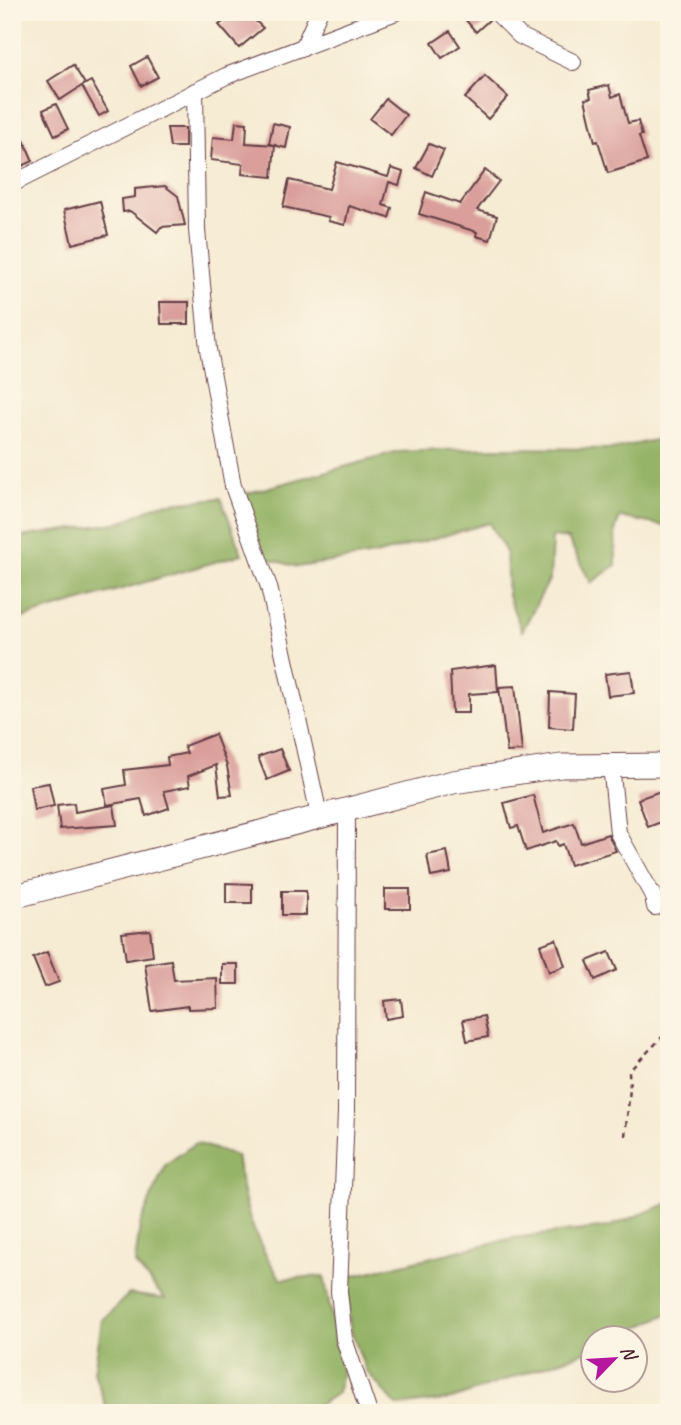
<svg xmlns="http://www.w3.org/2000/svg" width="681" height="1425" font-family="Caveat,sans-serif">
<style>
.forest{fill:#96b467;stroke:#706a49;stroke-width:2}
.building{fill:#da9f9b}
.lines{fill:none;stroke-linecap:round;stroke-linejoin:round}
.street-casing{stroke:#643e44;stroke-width:18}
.secondary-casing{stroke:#643e44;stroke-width:25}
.path{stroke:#643e44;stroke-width:2.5;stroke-dasharray:5 5;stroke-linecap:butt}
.street{stroke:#fff;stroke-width:16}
.secondary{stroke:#fff;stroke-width:23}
</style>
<rect width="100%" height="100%" fill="#fcf5e5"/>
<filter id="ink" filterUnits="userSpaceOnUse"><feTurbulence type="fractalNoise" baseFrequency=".0143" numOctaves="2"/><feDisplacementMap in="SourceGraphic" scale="14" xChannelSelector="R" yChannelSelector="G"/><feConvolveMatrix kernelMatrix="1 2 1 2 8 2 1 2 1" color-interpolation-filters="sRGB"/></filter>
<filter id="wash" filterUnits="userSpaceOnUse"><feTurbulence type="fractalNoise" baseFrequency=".00686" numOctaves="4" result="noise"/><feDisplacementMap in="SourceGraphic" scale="28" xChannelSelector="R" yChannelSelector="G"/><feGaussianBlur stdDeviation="1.57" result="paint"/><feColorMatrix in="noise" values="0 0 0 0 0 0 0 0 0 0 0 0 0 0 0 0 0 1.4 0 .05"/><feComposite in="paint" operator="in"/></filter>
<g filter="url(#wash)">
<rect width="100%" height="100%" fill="#f6ebd3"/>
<g class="forest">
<polygon points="669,437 669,527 620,517 615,531 616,565 591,583 568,539 552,537 550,578 522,631 508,596 506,552 489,523 375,555 297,567 264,557 241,495 399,452 491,448 612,449"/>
<polygon points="221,498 242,554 12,621 12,538 122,522 160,504"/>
<path d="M196,1143l40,13c8,50 16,82 45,123l43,-3 18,97 -5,20 -31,20h-198l-14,-41 8,-52 27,-26 36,5 -30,-35 5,-39 25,-60z"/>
<polygon points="669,1203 669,1313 619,1337 594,1338 593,1349 452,1399 397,1406 366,1371 350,1328 347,1277 513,1238 609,1227"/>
</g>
<g id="blocks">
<g class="building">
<polygon points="236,12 246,12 263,28 239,48 219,25"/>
<polygon points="459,12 486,12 489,20 476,32"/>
<polygon points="450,31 460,46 442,58 432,43"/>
<polygon points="147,57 158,77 141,86 131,66"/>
<polygon points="73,65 85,84 60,100 48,81"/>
<polygon points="485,76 508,97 488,119 465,98"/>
<polygon points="91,81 108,111 99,116 82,86"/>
<polygon points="609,85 612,97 620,94 628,123 638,121 642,135 639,136 647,161 608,173 598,141 595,142 585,99 591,98 589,90"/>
<polygon points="386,99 406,115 391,135 370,119"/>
<polygon points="56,104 68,129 55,136 43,110"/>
<polygon points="236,122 247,123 246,143 275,145 272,177 242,174 243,164 211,160 213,137 234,139"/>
<polygon points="273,123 290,127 286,148 269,144"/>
<polygon points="167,128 185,128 185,147 170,147"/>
<polygon points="24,140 33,161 18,168 12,156 12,144"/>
<polygon points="429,144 444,150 432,176 416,168"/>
<polygon points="337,162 388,177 391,168 403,172 399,185 389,182 383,205 392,208 389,218 349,206 345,225 328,221 329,217 283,207 289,180 329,189"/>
<polygon points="485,170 499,181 477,210 497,216 490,240 476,236 477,232 419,214 426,192 460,204"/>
<polygon points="165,186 178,196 185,225 161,227 157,232 130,211 123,212 122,199 135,197 135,189"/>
<polygon points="100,201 108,235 72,244 64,210"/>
<polygon points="160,302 189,302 189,324 161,324"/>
<polygon points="496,665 498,692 469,694 469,713 452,713 450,671"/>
<polygon points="631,671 634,693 608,696 605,674"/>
<polygon points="515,686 522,751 507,752 499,687"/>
<polygon points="550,692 575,694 573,729 549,727"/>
<polygon points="215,734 227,766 232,795 220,796 216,765 188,776 190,786 164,791 169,808 146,816 141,799 107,805 104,789 126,785 124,770 168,765 167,757 187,753 184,746"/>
<polygon points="280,749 289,771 267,780 258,757"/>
<polygon points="49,783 54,806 34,810 30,786"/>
<polygon points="669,788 669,819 648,827 638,799"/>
<polygon points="533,795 543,833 574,823 581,843 608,834 616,851 570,865 563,844 558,846 556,841 526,851 518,826 511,828 504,803"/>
<polygon points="74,803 75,812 114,805 117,825 60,829 57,805"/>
<polygon points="447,851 451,873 431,877 427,855"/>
<polygon points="226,883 252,884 252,903 226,903"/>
<rect x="385" y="889" width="25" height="20"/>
<rect x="282" y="891" width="24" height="24"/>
<polygon points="150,930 153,956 126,960 122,933"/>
<polygon points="556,939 565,966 549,972 540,945"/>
<polygon points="47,952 59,982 45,987 33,958"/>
<polygon points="609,952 617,970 595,980 587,961"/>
<polygon points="171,960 174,980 217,978 218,1008 188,1009 188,1006 152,1011 145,964"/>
<rect x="222" y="964" width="16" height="20"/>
<polygon points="401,999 403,1016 386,1019 384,1001"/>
<polygon points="484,1016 488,1037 467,1041 463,1020"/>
</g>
</g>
</g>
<g filter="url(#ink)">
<use href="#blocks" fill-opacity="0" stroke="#643e44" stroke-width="2"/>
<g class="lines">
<g class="street-casing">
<g id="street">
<polyline points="496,12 520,36 573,62"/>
<polyline points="303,48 319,12"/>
<polyline points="195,91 197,230 208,349 233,486 269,587 319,815"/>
<polyline points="12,184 226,76 396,12"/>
<polyline points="611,765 618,833 653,896 655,907"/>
<polyline points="347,810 346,1112 339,1291 344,1339 369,1413"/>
</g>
</g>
<g class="secondary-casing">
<polyline id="secondary" points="12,897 453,782 561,766 669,765"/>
</g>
<polyline class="path" points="625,1136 630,1089 629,1071 669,1030"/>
<use href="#street" class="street"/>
<use href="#secondary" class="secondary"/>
</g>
</g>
<rect width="681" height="1425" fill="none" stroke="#fcf5e5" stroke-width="42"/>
<g transform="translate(614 1359) rotate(65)"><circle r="33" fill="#fcf5e5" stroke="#b59f9b" stroke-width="2"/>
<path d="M0-5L12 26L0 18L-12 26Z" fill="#b5179e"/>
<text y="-10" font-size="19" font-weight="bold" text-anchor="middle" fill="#4a1f2b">N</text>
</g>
</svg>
